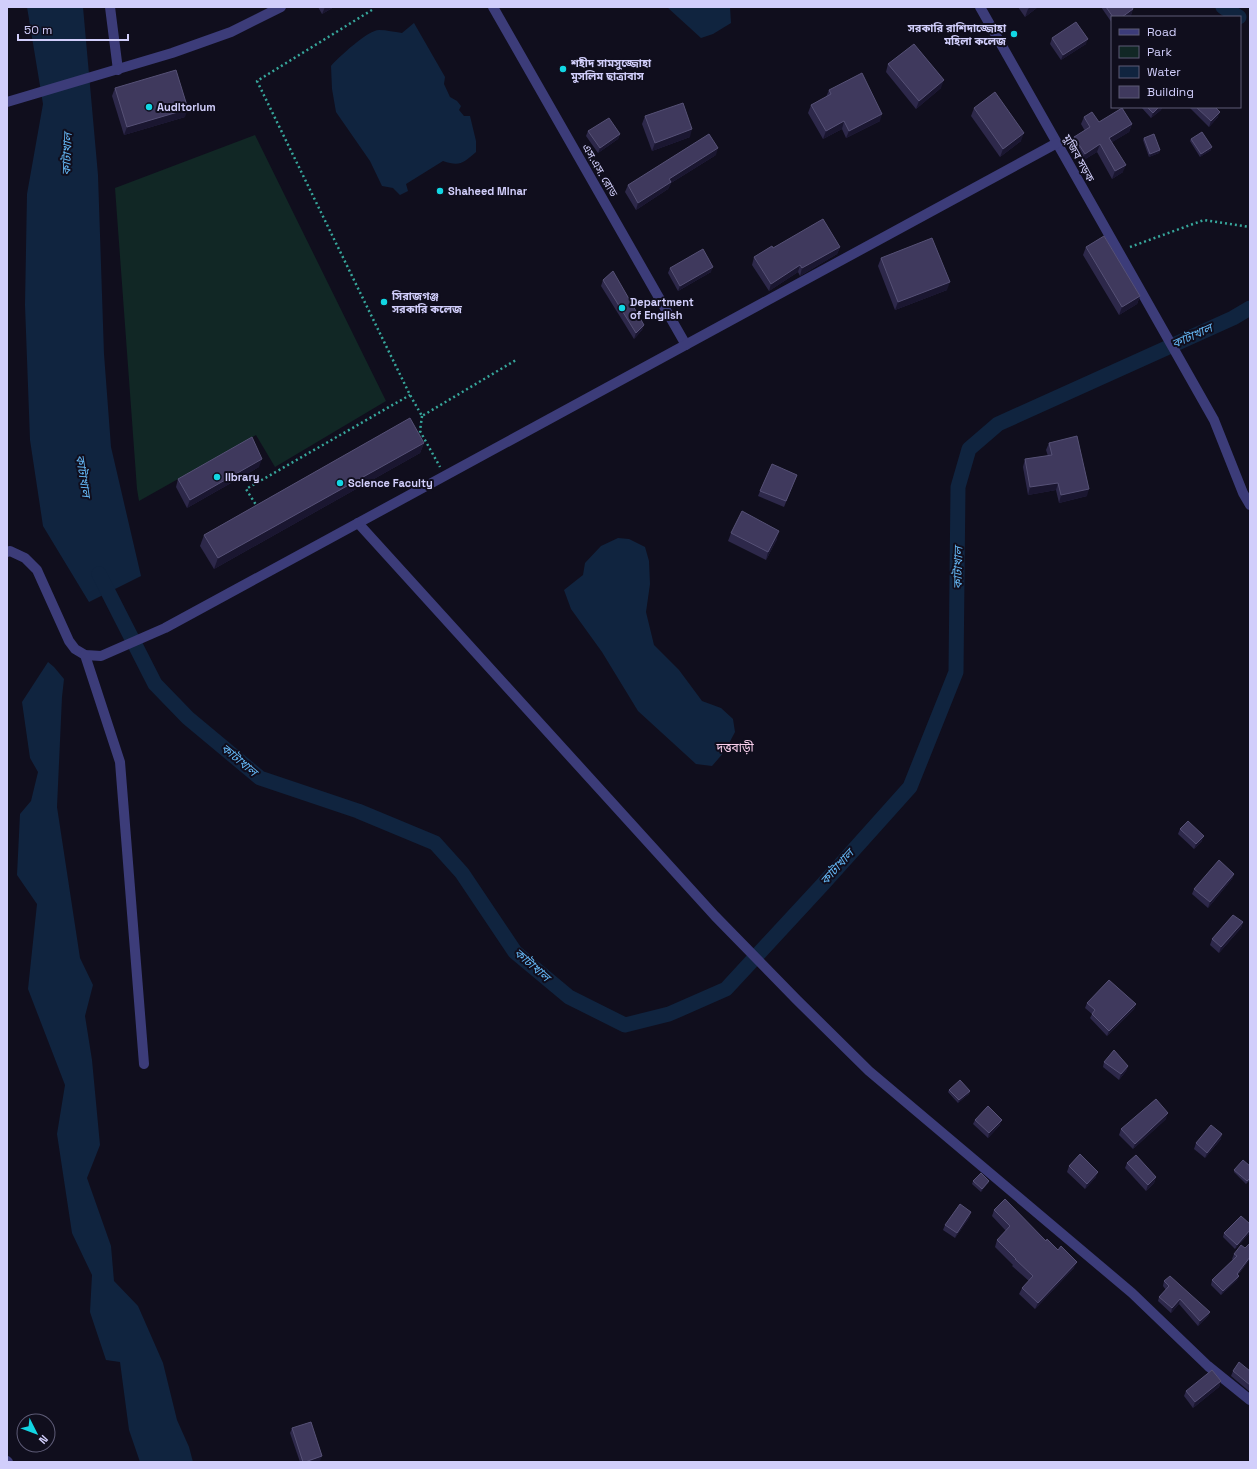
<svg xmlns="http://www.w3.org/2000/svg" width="1257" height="1469" font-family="'Space Grotesk','Noto Sans Bengali',sans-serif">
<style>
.green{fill:#112725}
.water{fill:#10243f}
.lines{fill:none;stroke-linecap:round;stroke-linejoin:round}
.canal{stroke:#10243f;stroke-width:15}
.path{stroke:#37a69b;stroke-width:2.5;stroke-dasharray:2 3;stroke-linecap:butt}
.street{stroke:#3c3c79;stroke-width:10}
.wall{fill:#2d284a}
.shaded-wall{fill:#1a1630}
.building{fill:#3f395d;stroke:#565176}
.poi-dot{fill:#12d6e3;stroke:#100e1d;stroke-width:1.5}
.labels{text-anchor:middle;stroke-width:4;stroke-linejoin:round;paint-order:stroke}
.poi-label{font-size:11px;font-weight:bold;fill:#d1cefb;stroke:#100e1d;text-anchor:start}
.street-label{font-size:11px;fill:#d1cefb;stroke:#100e1d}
.water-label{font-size:12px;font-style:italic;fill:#64b6f3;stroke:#100e1d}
.neighbourhood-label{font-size:12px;fill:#fbd0ed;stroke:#100e1d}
</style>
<rect width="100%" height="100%" fill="#100e1d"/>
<polygon class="green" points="255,135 386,401 275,467 256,435 139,501 137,489 115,188"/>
<g class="water">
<polygon points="27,7 83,7 98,175 104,354 111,447 141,576 89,602 43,526 30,440 25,305 27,194 43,104"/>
<polygon points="667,7 730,7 731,23 713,34 701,38"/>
<path d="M414,23l31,54 -1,7 6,13 7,4 4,5 -2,4 5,6h6l6,25v11c-13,11 -16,15 -33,9l-37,23 2,7 -8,4 -7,-7 -11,-2 -12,-25 -34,-49 -4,-23 -1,-23c8,-9 37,-36 48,-36 8,0 15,2 23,3z"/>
<polygon points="618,538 629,539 645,547 649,561 650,584 646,612 654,645 679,670 702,701 721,708 733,719 735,732 725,751 712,766 696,764 638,711 602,652 571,609 564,590 583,575 585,563 601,546"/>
<polygon points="48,662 54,667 64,679 62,697 57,807 80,958 93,985 85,1016 92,1060 100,1145 87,1178 111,1246 114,1281 138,1306 163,1363 177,1420 189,1447 193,1462 140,1462 129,1430 120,1362 106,1360 90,1312 92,1275 72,1233 57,1134 65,1085 28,989 37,904 17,875 20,814 31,801 38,772 30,758 22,702"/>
</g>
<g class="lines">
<g class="canal">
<polyline points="1223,7 1239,17"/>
<polyline points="99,574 155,684 188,718 260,778 358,811 435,843 462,873 515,952 569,997 625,1025 669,1014 726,989 824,883 910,787 956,672 958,487 969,449 998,424 1233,318 1250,308"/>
</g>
<g class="path">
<polyline points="372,10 257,81 410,395 422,416 516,360"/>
<polyline points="1130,247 1204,220 1250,227"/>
<polyline points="422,416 420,431 440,467"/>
<polyline points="258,508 246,489 410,395"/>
</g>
<g class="street">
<polyline points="110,7 118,70"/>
<polyline points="493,7 686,345"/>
<polyline points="980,7 1214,420 1243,493 1250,505"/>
<polyline points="7,102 172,53 231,32 281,7"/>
<polyline points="358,523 715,916 797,1000 869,1071 1132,1293 1208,1366 1250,1400"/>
<polyline points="7,552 10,551 25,558 37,570 69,641 75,649 85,655 101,656 165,628 1057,143"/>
<polyline points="85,655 120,762 144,1064"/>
<polyline points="7,1461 8,1462"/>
</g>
</g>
<g class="wall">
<polygon points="318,7 334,7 322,14"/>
<polygon points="1018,7 1038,7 1025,17"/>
<polygon points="1101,7 1132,7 1133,9 1131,15 1128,17 1112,17 1112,23"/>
<polygon points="1052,38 1086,44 1061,60 1050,44"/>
<polygon points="888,64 941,88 916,109 886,72"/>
<polygon points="115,88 185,117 124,135 112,96"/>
<polygon points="829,90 880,121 846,138 842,129 823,139 808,113 811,105 826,97"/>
<polygon points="1141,107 1162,107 1161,110 1151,118"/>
<polygon points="1189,107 1215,107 1218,117 1209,127"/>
<polygon points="974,108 1021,141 1000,157 971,116"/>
<polygon points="645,116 690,137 652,151 642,124"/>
<polygon points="1084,117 1099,122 1132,124 1129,132 1112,142 1123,172 1112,179 1097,152 1082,161 1072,145 1074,137 1085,131 1081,124"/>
<polygon points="588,131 620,134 618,139 598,153 586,136"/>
<polygon points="1144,138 1160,150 1159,153 1149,157 1143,140"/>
<polygon points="1191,139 1211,150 1200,157 1190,141"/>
<polygon points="716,155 671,183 668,189 636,210 625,192 628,185"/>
<polygon points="840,247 837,254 800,276 798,272 769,291 752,265 754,257 773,248"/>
<polygon points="1086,247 1140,296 1137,304 1119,315 1083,255"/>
<polygon points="881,258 947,290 895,310 878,266"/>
<polygon points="670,268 711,272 678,291 668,273"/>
<polygon points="603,280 644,325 642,330 634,339 601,286"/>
<polygon points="424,443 420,453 214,569 200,546 204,535"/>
<polygon points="1049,443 1087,496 1059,503 1056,490 1028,495 1023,467 1025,459 1048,456 1046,450"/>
<polygon points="259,467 187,508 176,487 178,479"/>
<polygon points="797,475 784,507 758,496 760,491"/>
<polygon points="731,533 777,539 766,560 728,541"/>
<polygon points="1180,829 1202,841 1194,849 1178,834"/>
<polygon points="1234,874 1232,879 1208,908 1192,894 1194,889"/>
<polygon points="1243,922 1241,928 1219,953 1210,945 1212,939"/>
<polygon points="1087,1003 1136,1004 1134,1009 1107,1036 1090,1018 1092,1014 1085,1008"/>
<polygon points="1104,1062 1128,1066 1126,1071 1119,1080 1103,1067"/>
<polygon points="949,1090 970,1091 969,1094 958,1103 948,1092"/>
<polygon points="1166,1119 1133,1149 1119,1135 1121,1129"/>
<polygon points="975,1120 1000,1125 988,1138 973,1124"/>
<polygon points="1221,1139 1205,1158 1194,1149 1196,1143"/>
<polygon points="1127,1163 1156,1177 1154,1183 1146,1191 1125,1168"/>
<polygon points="1069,1166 1096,1177 1085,1189 1067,1172"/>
<polygon points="1234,1170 1250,1180 1246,1184 1234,1172"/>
<polygon points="973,1181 989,1181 988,1183 981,1192 972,1184"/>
<polygon points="994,1210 1046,1241 1074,1268 1035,1309 1019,1294 1022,1288 1029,1281 1012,1266 1013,1265 995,1247 997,1240 1006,1231 992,1216"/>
<polygon points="971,1212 969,1218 955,1238 943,1230 945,1225"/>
<polygon points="1250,1224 1250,1233 1235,1249 1223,1237 1224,1233"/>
<polygon points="1250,1243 1250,1259 1238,1275 1239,1276 1237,1280 1221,1295 1211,1285 1212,1280 1233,1260 1232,1259 1234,1254 1245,1248"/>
<polygon points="1164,1281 1210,1312 1208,1316 1198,1326 1179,1304 1171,1313 1158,1301 1159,1297 1166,1290 1163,1286"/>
<polygon points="1233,1371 1250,1371 1250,1392 1231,1376"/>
<polygon points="1221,1381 1219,1387 1193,1408 1184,1396 1186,1391"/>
<polygon points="292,1428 320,1461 300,1462 290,1433"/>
</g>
<g class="shaded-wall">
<polygon points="325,7 334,7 322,14"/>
<polygon points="1030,7 1038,7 1025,17 1028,9"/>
<polygon points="1133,9 1131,15 1128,17 1122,17"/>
<polygon points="1088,39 1086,44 1061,60 1063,55"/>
<polygon points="944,80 941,88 916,109 919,101"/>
<polygon points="1159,107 1162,107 1161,110 1151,118 1153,113"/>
<polygon points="188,109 185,117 124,135 127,127"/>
<polygon points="1220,112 1218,117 1209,127 1211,121"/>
<polygon points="882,114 880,121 846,138 849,131"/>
<polygon points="844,121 842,129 823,139 826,131"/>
<polygon points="1132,124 1129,132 1106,146 1109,138"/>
<polygon points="692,129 690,137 652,151 655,143"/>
<polygon points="1024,133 1021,141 1000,157 1003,149"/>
<polygon points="620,134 618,139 598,153 600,148"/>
<polygon points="1100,144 1097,152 1082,161 1085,154"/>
<polygon points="1212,147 1211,150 1200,157 1201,154"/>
<polygon points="718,148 716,155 671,183 668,189 636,210 638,203 669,179"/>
<polygon points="1160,150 1159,153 1149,157 1150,154"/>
<polygon points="1126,165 1123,172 1112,179 1115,171"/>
<polygon points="840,247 837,254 800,276 802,268"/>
<polygon points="800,265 798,272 769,291 771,284"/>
<polygon points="713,267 711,272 678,291 680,286"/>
<polygon points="950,282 947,290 895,310 898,302"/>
<polygon points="1140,296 1137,304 1119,315 1122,307"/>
<polygon points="644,325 642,330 634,339 636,333"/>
<polygon points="424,443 420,453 214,569 218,558"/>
<polygon points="262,459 259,467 187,508 190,500"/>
<polygon points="1058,483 1056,490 1028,495 1030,487"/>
<polygon points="1089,489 1087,496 1059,503 1061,495"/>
<polygon points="779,531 777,539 766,560 768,552"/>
<polygon points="1204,836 1202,841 1194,849 1196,844"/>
<polygon points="1234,874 1232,879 1208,908 1210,902"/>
<polygon points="1243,922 1241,928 1219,953 1221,947"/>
<polygon points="1136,1004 1134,1009 1107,1036 1109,1031"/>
<polygon points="1128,1066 1126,1071 1119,1080 1121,1074"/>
<polygon points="970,1091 969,1094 958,1103 959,1100"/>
<polygon points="1168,1113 1166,1119 1133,1149 1135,1144"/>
<polygon points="1002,1120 1000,1125 988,1138 989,1133"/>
<polygon points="1222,1134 1221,1139 1205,1158 1207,1153"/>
<polygon points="1098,1172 1096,1177 1085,1189 1087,1184"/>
<polygon points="1156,1177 1154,1183 1146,1191 1148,1185"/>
<polygon points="989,1181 988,1183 981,1192 982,1189"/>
<polygon points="971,1212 969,1218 955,1238 957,1233"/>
<polygon points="1250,1230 1250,1233 1235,1249 1237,1245"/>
<polygon points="1250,1257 1250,1259 1235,1278 1237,1274"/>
<polygon points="1077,1262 1074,1268 1035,1309 1038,1303"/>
<polygon points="1239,1276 1237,1280 1221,1295 1223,1291"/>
<polygon points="1180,1299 1179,1304 1171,1313 1172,1308"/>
<polygon points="1210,1312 1208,1316 1198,1326 1200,1321"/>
<polygon points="1221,1381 1219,1387 1193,1408 1195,1402"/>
<polygon points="322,1456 320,1461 319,1462 305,1462"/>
</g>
<g class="building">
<polygon points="1106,7 1132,7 1133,9 1122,17 1113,17"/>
<polygon points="1076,22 1088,39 1063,55 1052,38"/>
<polygon points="914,44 944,80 919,101 888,64"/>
<polygon points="176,70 188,109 127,127 115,88"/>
<polygon points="862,73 882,114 849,131 844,121 826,131 811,105 831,94 829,90"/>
<polygon points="995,92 1024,133 1003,149 974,108"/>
<polygon points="683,103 692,129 655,143 645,116"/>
<polygon points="1147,107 1159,107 1153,113"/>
<polygon points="1196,107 1215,107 1220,112 1211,121"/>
<polygon points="1122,108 1132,124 1109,138 1126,165 1115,171 1100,144 1085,154 1074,137 1090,127 1084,117 1092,112 1099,122"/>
<polygon points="609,118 620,134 600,148 588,131"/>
<polygon points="1202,132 1212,147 1201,154 1191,139"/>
<polygon points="709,134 718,148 669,179 671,182 638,203 628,185"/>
<polygon points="1154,134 1160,150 1150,154 1144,138"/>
<polygon points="823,219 840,247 802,268 800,265 771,284 754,257 772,246 773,248"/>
<polygon points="1104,236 1140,296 1122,307 1086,247"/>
<polygon points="932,238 950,282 898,302 881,258"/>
<polygon points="703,249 713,267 680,286 670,268"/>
<polygon points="613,271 644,325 636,333 603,280"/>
<polygon points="410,418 424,443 218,558 204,535"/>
<polygon points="1077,436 1089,489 1061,495 1058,483 1030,487 1025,459 1052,455 1049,443"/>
<polygon points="252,437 262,459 190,500 178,479"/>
<polygon points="772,464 797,475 786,501 760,491"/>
<polygon points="742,511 779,531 768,552 731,533"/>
<polygon points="1188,821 1204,836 1196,844 1180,829"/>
<polygon points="1219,860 1234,874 1210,902 1194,889"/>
<polygon points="1233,915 1243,922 1221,947 1212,939"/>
<polygon points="1109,980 1136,1004 1109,1031 1092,1014 1095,1010 1087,1003"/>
<polygon points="1114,1050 1128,1066 1121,1074 1104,1062"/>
<polygon points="960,1080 970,1091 959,1100 949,1090"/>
<polygon points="1156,1099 1168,1113 1135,1144 1121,1129"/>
<polygon points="988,1106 1002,1120 989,1133 975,1120"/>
<polygon points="1211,1125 1222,1134 1207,1153 1196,1143"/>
<polygon points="1080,1154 1098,1172 1087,1184 1069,1166"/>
<polygon points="1136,1155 1156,1177 1148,1185 1127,1163"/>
<polygon points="1243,1160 1250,1166 1250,1178 1247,1181 1234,1170"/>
<polygon points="981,1173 989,1181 982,1189 973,1181"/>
<polygon points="1005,1199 1046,1241 1047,1239 1058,1250 1061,1246 1077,1262 1038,1303 1022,1288 1033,1276 1015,1259 1016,1259 997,1240 1010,1226 994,1210"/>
<polygon points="960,1204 971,1212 957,1233 945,1225"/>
<polygon points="1241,1216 1250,1224 1250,1230 1237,1245 1224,1233"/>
<polygon points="1250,1243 1250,1257 1237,1274 1239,1276 1223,1291 1212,1280 1237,1256 1234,1254 1241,1245 1245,1248"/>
<polygon points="1170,1276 1210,1312 1200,1321 1180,1299 1172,1308 1159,1297 1169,1286 1164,1281"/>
<polygon points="1239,1362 1250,1371 1250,1385 1233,1371"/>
<polygon points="1212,1370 1221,1381 1195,1402 1186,1391"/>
<polygon points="311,1422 322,1456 305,1462 303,1462 292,1428"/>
</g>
<g class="poi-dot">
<circle cx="1014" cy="34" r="4"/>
<circle cx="563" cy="69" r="4"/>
<circle cx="149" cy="107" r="4"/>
<circle cx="440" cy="191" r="4"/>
<circle cx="384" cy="302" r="4"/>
<circle cx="622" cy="308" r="4"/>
<circle cx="217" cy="477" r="4"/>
<circle cx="340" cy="483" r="4"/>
</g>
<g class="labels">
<g class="poi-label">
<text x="1006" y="32" text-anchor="end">সরকারি রাশিদাজ্জোহা<tspan x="1006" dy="13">মহিলা কলেজ</tspan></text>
<text x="571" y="67">শহীদ সামসুজ্জোহা<tspan x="571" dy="13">মুসলিম ছাত্রাবাস</tspan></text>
<text x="157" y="111">Auditorium</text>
<text x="448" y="195">Shaheed Minar</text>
<text x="392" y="300">সিরাজগঞ্জ<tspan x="392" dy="13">সরকারি কলেজ</tspan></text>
<text x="630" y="306">Department<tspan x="630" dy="13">of English</tspan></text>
<text x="225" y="481">library</text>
<text x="348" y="487">Science Faculty</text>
</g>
<g class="street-label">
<text transform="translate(1079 158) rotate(61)" y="4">মুজিব সড়ক</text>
<text transform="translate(600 170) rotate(60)" y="4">এস.এস. রোড</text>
</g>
<g class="water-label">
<text transform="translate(67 154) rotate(-88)" y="4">কাটাখাল</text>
<text transform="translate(1192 336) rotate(-24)" y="4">কাটাখাল</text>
<text transform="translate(83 476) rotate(81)" y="4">কাটাখাল</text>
<text transform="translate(958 568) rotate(-89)" y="4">কাটাখাল</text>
<text transform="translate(239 760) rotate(40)" y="4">কাটাখাল</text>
<text transform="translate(837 867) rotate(-48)" y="4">কাটাখাল</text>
<text transform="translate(532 965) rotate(41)" y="4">কাটাখাল</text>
</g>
<g class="neighbourhood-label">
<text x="735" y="752">দত্তবাড়ী</text>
</g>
</g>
<rect width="1257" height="1469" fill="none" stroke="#d1cefb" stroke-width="16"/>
<rect x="1111" y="16" width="130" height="92" fill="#100e1d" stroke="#5d5b76"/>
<rect x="1119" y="29" width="20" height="6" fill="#3c3c79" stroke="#5d5b76"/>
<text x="1147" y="36" font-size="12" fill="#d1cefb">Road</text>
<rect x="1119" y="46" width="20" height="12" fill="#112725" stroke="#5d5b76"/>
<text x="1147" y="56" font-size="12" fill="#d1cefb">Park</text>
<rect x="1119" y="66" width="20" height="12" fill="#10243f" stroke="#5d5b76"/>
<text x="1147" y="76" font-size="12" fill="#d1cefb">Water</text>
<rect x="1119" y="86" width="20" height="12" fill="#3f395d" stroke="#5d5b76"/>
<text x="1147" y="96" font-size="12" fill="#d1cefb">Building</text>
<g transform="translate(36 1433) rotate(132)"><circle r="19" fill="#100e1d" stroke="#5d5b76"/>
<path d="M0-3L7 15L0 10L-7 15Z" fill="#12d6e3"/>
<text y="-6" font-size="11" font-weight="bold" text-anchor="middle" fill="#d1cefb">N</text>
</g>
<path d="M18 34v6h110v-6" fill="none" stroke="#d1cefb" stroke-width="2"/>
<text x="24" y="34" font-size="12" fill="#d1cefb" stroke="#100e1d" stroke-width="3" paint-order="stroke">50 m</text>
</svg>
